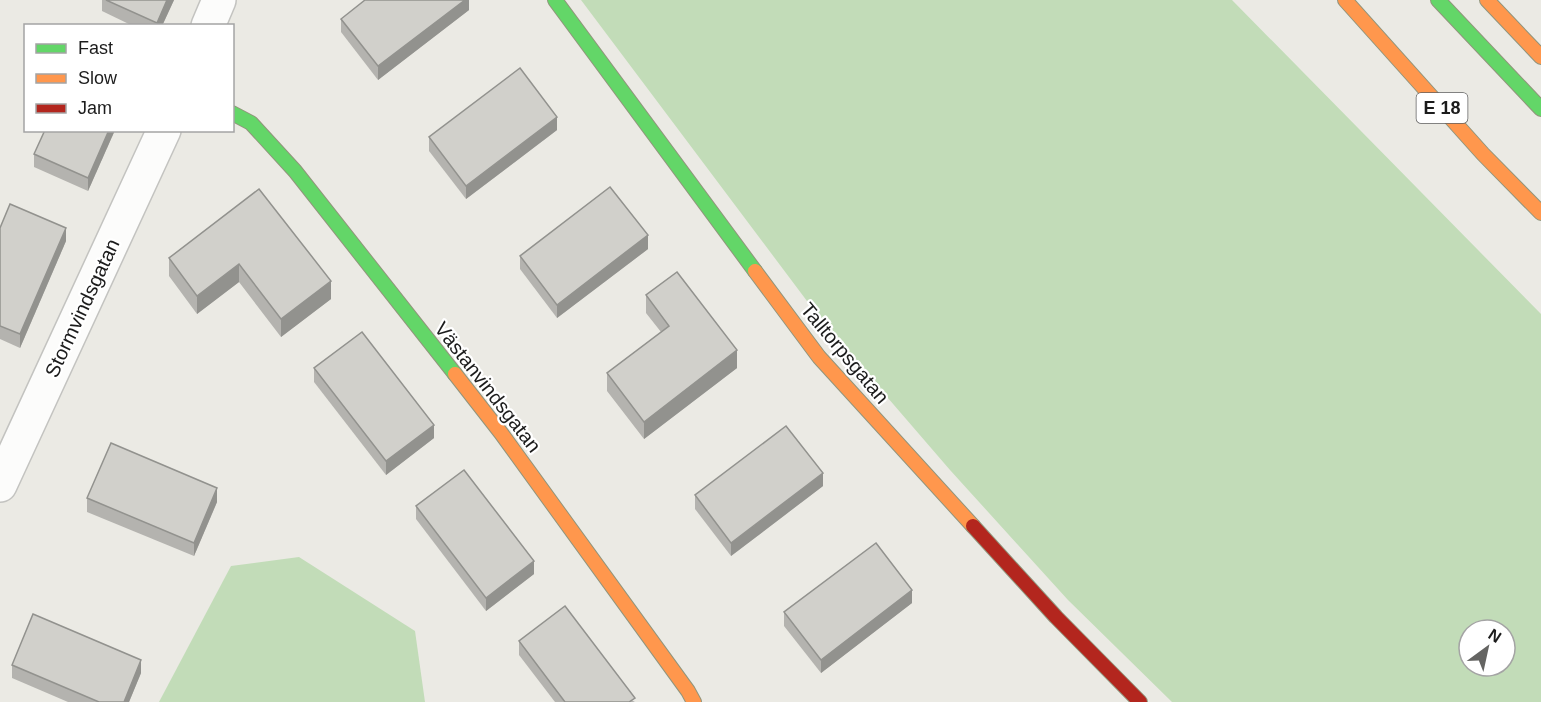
<svg xmlns="http://www.w3.org/2000/svg" width="1541" height="702" font-family="Arial,sans-serif">
<style>
.forest{fill:#c2dcb8;fill-rule:evenodd}
.lines{fill:none;stroke-linecap:round;stroke-linejoin:round}
.street-casing{stroke:#c3c3c0;stroke-width:36}
.fast-casing{stroke:#91957c;stroke-width:16}
.slow-casing{stroke:#91957c;stroke-width:16}
.jam-casing{stroke:#91957c;stroke-width:16}
.street{stroke:#fcfcfb;stroke-width:33}
.fast{stroke:#63d668;stroke-width:14}
.slow{stroke:#ff974d;stroke-width:14}
.jam{stroke:#b3261e;stroke-width:14}
.wall{fill:#b4b3af}
.shaded-wall{fill:#92928e}
.building{fill:#d1d0cb;stroke:#92928e;stroke-width:1.5}
.labels{text-anchor:middle;stroke-width:4.5;stroke-linejoin:round;paint-order:stroke}
.shield{fill:#fff;stroke:#606060;stroke-width:1.5}
.shield-label{font-size:18px;font-weight:bold;fill:#1c1c1c}
.street-label{font-size:20px;fill:#1c1c1c;stroke:#fff}
</style>
<rect width="100%" height="100%" fill="#ebeae4"/>
<g class="forest">
<path d="M581,0h651l309,314v388h-369l-104,-102 -118,-130 -125,-145zM1469,630h36v36h-36z"/>
<polygon points="299,557 415,631 425,702 159,702 231,566"/>
</g>
<g class="lines">
<g class="street-casing">
<g id="street">
<polyline points="208,26 219,0"/>
<polyline points="0,485 164,130"/>
</g>
</g>
<g class="fast-casing">
<g id="fast">
<polyline points="555,0 755,271"/>
<polyline points="1438,0 1541,109"/>
<polyline points="232,113 251,123 295,171 455,374"/>
</g>
</g>
<g class="slow-casing">
<g id="slow">
<polyline points="1345,0 1483,154 1541,213"/>
<polyline points="1487,0 1541,57"/>
<polyline points="755,271 819,357 973,526"/>
<polyline points="455,374 501,433 688,691 694,702"/>
</g>
</g>
<g class="jam-casing">
<polyline id="jam" points="973,526 1056,617 1140,702"/>
</g>
<use href="#street" class="street"/>
<use href="#fast" class="fast"/>
<use href="#slow" class="slow"/>
<use href="#jam" class="jam"/>
</g>
<g class="wall">
<polygon points="102,0 174,0 162,26 133,26 102,11"/>
<polygon points="469,0 469,10 378,80 341,32 341,19"/>
<polygon points="115,130 88,191 34,167 34,154"/>
<polygon points="557,130 466,199 429,151 429,137"/>
<polygon points="259,189 331,299 281,337 239,282 197,314 169,276 169,258"/>
<polygon points="0,228 66,241 20,348 0,339"/>
<polygon points="648,249 557,318 520,269 520,256"/>
<polygon points="646,295 737,368 644,439 607,391 607,373 661,332 646,313"/>
<polygon points="314,368 434,438 386,475 314,382"/>
<polygon points="823,486 731,556 695,509 695,495"/>
<polygon points="87,498 217,502 194,556 87,512"/>
<polygon points="416,506 534,574 486,611 416,519"/>
<polygon points="912,603 821,673 784,626 784,612"/>
<polygon points="519,641 635,702 555,702 519,655"/>
<polygon points="12,665 141,673 129,702 68,702 12,678"/>
</g>
<g class="shaded-wall">
<polygon points="167,0 174,0 162,26 157,26 157,23"/>
<polygon points="465,0 469,0 469,10 378,80 378,66"/>
<polygon points="557,117 557,130 466,199 466,186"/>
<polygon points="109,130 115,130 88,191 88,178"/>
<polygon points="66,228 66,241 20,348 20,334"/>
<polygon points="648,235 648,249 557,318 557,305"/>
<polygon points="239,264 239,282 197,314 197,296"/>
<polygon points="331,281 331,299 281,337 281,319"/>
<polygon points="737,350 737,368 644,439 644,422"/>
<polygon points="434,425 434,438 386,475 386,461"/>
<polygon points="823,473 823,486 731,556 731,543"/>
<polygon points="217,488 217,502 194,556 194,543"/>
<polygon points="534,561 534,574 486,611 486,598"/>
<polygon points="912,590 912,603 821,673 821,660"/>
<polygon points="141,660 141,673 129,702 124,702"/>
</g>
<g class="building">
<polygon points="106,0 167,0 157,23"/>
<polygon points="365,0 465,0 378,66 341,19"/>
<polygon points="520,68 557,117 466,186 429,137"/>
<polygon points="45,130 109,130 88,178 34,154"/>
<polygon points="610,187 648,235 557,305 520,256"/>
<polygon points="259,189 331,281 281,319 239,264 197,296 169,258"/>
<polygon points="10,204 66,228 20,334 0,326 0,228"/>
<polygon points="677,272 737,350 644,422 607,373 669,326 646,295"/>
<polygon points="362,332 434,425 386,461 314,368"/>
<polygon points="786,426 823,473 731,543 695,495"/>
<polygon points="111,443 217,488 194,543 87,498"/>
<polygon points="464,470 534,561 486,598 416,506"/>
<polygon points="876,543 912,590 821,660 784,612"/>
<polygon points="565,606 635,698 629,702 565,702 519,641"/>
<polygon points="33,614 141,660 124,702 99,702 12,665"/>
</g>
<g class="labels">
<rect class="shield" x="1416.5" y="93" width="51" height="30" rx="4.5"/>
<g class="shield-label">
<text x="1442" y="114">E 18</text>
</g>
<g class="street-label">
<text transform="translate(82 308) rotate(-65)" y="7">Stormvindsgatan</text>
<text transform="translate(845 353) rotate(50)" y="7">Talltorpsgatan</text>
<text transform="translate(488 387) rotate(52)" y="7">Västanvindsgatan</text>
</g>
</g>
<rect x="24" y="24" width="210" height="108" fill="#ffffff" stroke="#a4a4a4" stroke-width="1.5"/>
<rect x="36" y="44" width="30" height="9" fill="#63d668" stroke="#a4a4a4" stroke-width="1.5"/>
<text x="78" y="54" font-size="18" fill="#1c1c1c">Fast</text>
<rect x="36" y="74" width="30" height="9" fill="#ff974d" stroke="#a4a4a4" stroke-width="1.5"/>
<text x="78" y="84" font-size="18" fill="#1c1c1c">Slow</text>
<rect x="36" y="104" width="30" height="9" fill="#b3261e" stroke="#a4a4a4" stroke-width="1.5"/>
<text x="78" y="114" font-size="18" fill="#1c1c1c">Jam</text>
<g transform="translate(1487 648) rotate(33)"><circle r="28" fill="#ffffff" stroke="#a4a4a4" stroke-width="1.5"/>
<path d="M0-4.5L10 22L0 15L-10 22Z" fill="#646462"/>
<text y="-9" font-size="16" font-weight="bold" text-anchor="middle" fill="#1c1c1c">N</text>
</g>
</svg>
